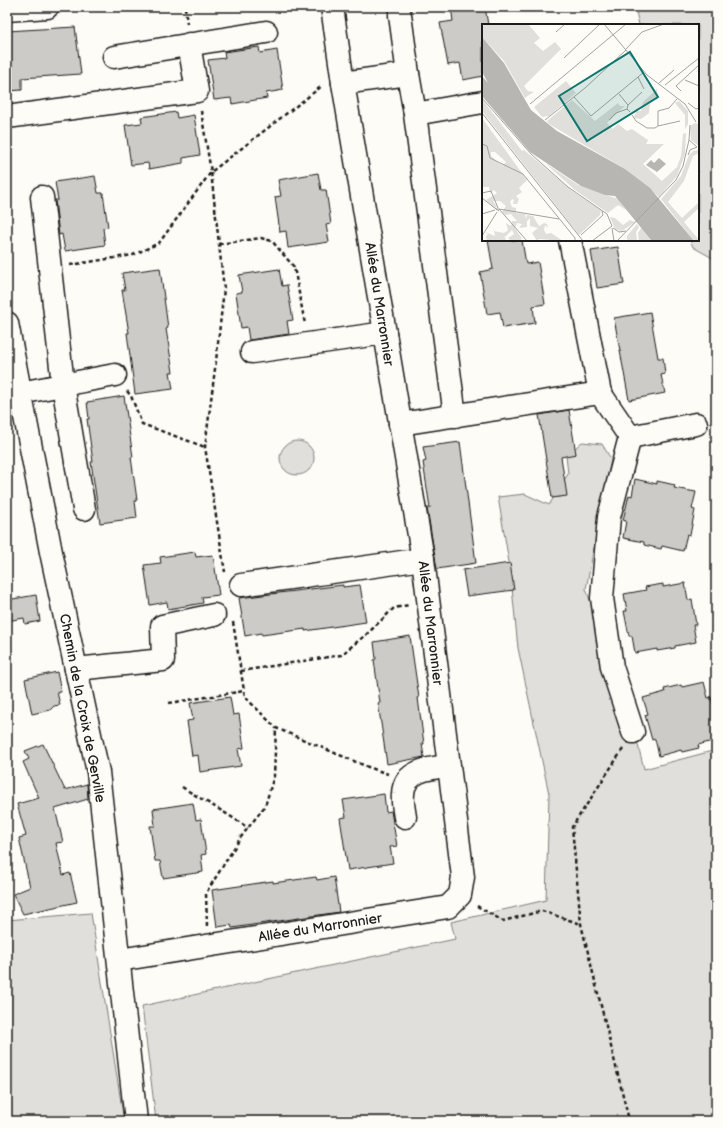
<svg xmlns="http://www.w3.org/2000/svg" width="723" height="1128" font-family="'Balsamiq Sans',sans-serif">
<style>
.green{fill:#e0dfdb;stroke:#7e7e7c}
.building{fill:#cccbc8;stroke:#1c1c1c}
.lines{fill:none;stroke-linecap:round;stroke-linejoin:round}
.minor-casing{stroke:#1c1c1c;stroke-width:25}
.major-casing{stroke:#1c1c1c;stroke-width:25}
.path{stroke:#1c1c1c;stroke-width:2.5;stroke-dasharray:4 3;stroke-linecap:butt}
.minor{stroke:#fdfcf7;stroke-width:22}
.major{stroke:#fdfcf7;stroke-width:22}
.labels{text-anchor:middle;stroke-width:4;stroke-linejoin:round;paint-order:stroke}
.street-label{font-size:14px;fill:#1c1c1c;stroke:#fdfcf7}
.inset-road{fill:none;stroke:#a3a29f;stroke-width:1}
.view{fill:#0f766e;fill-opacity:0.15;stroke:#0f766e;stroke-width:2}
.inset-edge{fill:none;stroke:#1c1c1c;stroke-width:2}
</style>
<rect width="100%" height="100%" fill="#fdfcf7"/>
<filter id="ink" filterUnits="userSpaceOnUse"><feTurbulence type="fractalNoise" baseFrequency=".025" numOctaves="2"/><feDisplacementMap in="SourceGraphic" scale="8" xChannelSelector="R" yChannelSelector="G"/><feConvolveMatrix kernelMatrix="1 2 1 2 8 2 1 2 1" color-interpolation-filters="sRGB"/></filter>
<g filter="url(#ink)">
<g class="green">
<polygon points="635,7 716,7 716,260 693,247 690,240 698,240 698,25 639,25"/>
<circle cx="297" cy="458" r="17"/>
<polygon points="582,442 602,444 611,459 586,589 599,626 617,661 644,769 716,750 716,1121 156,1121 142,1006 455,939 451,922 546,900 549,794 518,648 510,568 498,497 525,494 549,505 568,474 566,456"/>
<polygon points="91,913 124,1121 7,1121 7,920"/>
</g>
<g class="building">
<polygon points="451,7 485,7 488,25 483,25 483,76 463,80 460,63 448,65 440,23 453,21"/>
<polygon points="75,27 81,74 22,78 22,90 7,91 7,31"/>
<polygon points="259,47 260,53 277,50 283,90 266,93 267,98 232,104 231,98 214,100 208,60 225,58 224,52"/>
<polygon points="176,112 177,118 194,115 200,155 183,158 183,163 149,169 148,163 131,165 125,125 142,123 141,117"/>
<polygon points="318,173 321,190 326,190 331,224 326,225 329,242 288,248 286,231 280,232 275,197 281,196 278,180"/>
<polygon points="95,176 98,193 103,193 108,227 103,228 105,245 65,251 62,234 59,235 55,200 58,200 55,182"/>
<polygon points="488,240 522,240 526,264 538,262 545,304 533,306 535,323 503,328 500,312 487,314 480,272 493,269"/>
<polygon points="618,247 624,284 597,288 591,251"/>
<polygon points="160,268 168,328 166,329 173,372 170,372 173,389 135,394 127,333 129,333 122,290 125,290 122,273"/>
<polygon points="279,269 282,286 287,285 293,320 287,321 289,334 249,340 247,327 241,328 236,293 242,292 239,275"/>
<polygon points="650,312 658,358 663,358 665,374 661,375 665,393 629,400 614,318"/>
<polygon points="124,396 133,457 131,457 137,500 135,501 137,518 100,523 91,462 93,462 87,419 89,419 87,402"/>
<polygon points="569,410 576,454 561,457 567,496 552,498 539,415"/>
<polygon points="460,442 476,563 437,569 427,508 430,508 423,462 426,461 423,447"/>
<polygon points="635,479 657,484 657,481 675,485 674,488 696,492 692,509 695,510 690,535 687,534 683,551 662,546 661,549 644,545 644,542 623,538 626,521 623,520 629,495 632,496"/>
<polygon points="195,552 196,557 213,555 219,595 202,597 203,603 168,609 167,602 150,605 144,565 161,563 160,557"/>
<polygon points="510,563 514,590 467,596 463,570"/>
<polygon points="685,583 688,600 692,599 696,625 693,625 696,642 675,646 675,648 657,651 657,649 635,653 632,636 629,636 624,611 627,611 624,594 646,590 645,587 663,584 663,587"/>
<polygon points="343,585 343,587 360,585 366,622 305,631 305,629 262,635 261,633 245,636 239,598"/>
<polygon points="36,595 40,621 25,624 24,618 7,621 7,600"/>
<polygon points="410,636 419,698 418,698 424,744 422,744 424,757 387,764 378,703 380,703 374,660 376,659 374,642"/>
<polygon points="57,672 61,692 57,692 60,705 54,706 50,710 32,714 25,679"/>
<polygon points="704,682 708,698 711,697 716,715 716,740 698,745 699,748 682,752 681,750 659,756 655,739 652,740 645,715 648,714 643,698 665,692 664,689 681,685 682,687"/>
<polygon points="230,697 233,715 239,714 244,748 238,749 241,766 200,772 198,755 192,756 187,721 193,720 190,703"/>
<polygon points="43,744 65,790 87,784 88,799 55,809 63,842 56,843 63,875 70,873 77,902 23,914 13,894 30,887 19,838 26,836 17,804 39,798 23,762 29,759 25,751"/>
<polygon points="384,794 386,812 391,811 397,846 390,847 393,863 348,870 340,818 346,817 343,800"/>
<polygon points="193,803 196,820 201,819 206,854 201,855 203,872 163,878 160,861 155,861 150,826 155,826 153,809"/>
<polygon points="316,877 317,880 334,877 339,912 232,928 231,925 217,927 212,890 273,881 273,883"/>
</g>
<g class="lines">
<g class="minor-casing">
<g id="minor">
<polyline points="400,15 408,74"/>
<polyline points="114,57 266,32"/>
<polyline points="343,83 408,74 415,114 483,102"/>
<polyline points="415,114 455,416"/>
<polyline points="7,117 197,91 189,44"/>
<polyline points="42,197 63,385 84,509"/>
<polyline points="570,240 600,393"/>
<polyline points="7,323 51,552 98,772 136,1121"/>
<polyline points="252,352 385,333"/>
<polyline points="20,393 115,375"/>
<polyline points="400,424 600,393 630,437 696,424"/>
<polyline points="630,437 609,517 602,598 612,667 633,732"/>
<polyline points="241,585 423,559"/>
<polyline points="76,669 163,660 162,626 214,615"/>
<path d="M405,817c-1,-7 -3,-15 -2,-23 1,-24 27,-26 46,-28"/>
<polyline points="119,960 448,907 460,895 463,877 423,559 343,83 332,7"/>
</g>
</g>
<g class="major-casing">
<polyline id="major" points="7,10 47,7"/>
</g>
<g class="path">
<polyline points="185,7 187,24"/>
<polyline points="201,111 211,172 224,289 216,361 205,447 225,572"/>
<polyline points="219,244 261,238 272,241 294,267 305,324"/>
<polyline points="70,265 133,255 159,243 211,172 322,86"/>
<polyline points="127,391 131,396 142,424 205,447"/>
<polyline points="233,622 245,697 276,728 368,767 388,774"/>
<polyline points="241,671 341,655 368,633 394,608 409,605"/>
<polyline points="169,703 244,691"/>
<polyline points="623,749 572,827 581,924 628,1116 627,1121"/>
<path d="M182,787c22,14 45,26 66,41"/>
<polyline points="477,906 503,921 542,911 581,924"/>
<polyline points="207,926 206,893 241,837 265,806 274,776 276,728"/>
</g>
<use href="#minor" class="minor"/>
<use href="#major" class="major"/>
</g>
</g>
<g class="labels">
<g class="street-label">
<text transform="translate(380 304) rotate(81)" y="5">Allée du Marronnier</text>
<text transform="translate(431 623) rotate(83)" y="5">Allée du Marronnier</text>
<text transform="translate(83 708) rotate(79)" y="5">Chemin de la Croix de Gerville</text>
<text transform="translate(320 927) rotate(-9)" y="5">Allée du Marronnier</text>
</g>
</g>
<g transform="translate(482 24)">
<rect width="217" height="217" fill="#fdfcf7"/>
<path d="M3,0h43l12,14 -6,5 9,8 12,-9 6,7 -37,37 4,5 6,1 -5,3 -4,3 -21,-37 -22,-24v-10zM84,57l10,12 -27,23 -7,1 -8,-10zM175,65l1,10 -8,4 -1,10 -8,6 -8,-1 3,-5 -2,-2h7l2,-9zM0,75l40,52 2,-1 50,42 27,18 -1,5 -21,20 -97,-124zM90,76l23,21 23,-18 2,3h5l-18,17 6,6 5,-5 9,7 5,-2 16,11 -2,4h18l-21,20 19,17 15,-14 4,-11 2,-22 3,-1 -1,21 -8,22 -18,21 -34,-28 -76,-45 -2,-3zM197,77l9,10v13l-3,5v-14l-10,-12zM0,94l45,62 -8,8 3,4 -6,4 3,3 -2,5h-4l1,-4 -2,-1 -2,3 2,5 4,1v5l9,1 1,5 1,-4 6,1 6,10 5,-3 3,1 1,4 -3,-3 -1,5 2,4 5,-1 12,8 -24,-2 -2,2 -5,-8 6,-5 -8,-2v-8l-3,3v6l-8,1 3,-4 -5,-1 -2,5 7,11 -4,2h-7l-3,-3 6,-4 -2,-4 -7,7 -2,-2 3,4 -2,2h-17l-1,-5 2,-2 -3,-2 10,4 -1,-5 10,2 4,-3 -2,-7 5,3 1,-5h5l-6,-7 -6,1 -3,-3 4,-6 -6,-5h-7l4,6 -2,1 -9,-8 11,-7 -3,-3 -4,3 -1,-6h-7zM9,128h4l11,10 -3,3 -4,-2 -8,-7zM213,99l4,1v22l-8,-6 -1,-14zM217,126v3l-6,3 -9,25 -16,21 14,16 17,-16v6l-15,14 15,18 -5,1 -33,-42 20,-23 8,-21 4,-4zM63,139l33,22 40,14 8,11 -8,-5 -10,8 -33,-23zM128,193l5,1 8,7 7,-5 5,2 -13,9 -7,-2zM155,200l2,3 -3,5 1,9 -10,-1v-4zM160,203l5,6 5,8h-13l-1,-8z" fill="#e0dfdb" fill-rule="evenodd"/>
<path d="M0,13l22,26 27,47 26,21 68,38 25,19 44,53h-42l-37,-45 -10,-1 -24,-9 -51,-34 -48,-56v-20l6,7 -6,-11zM177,134l7,6 -9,8 -11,-7 5,-5 3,3z" fill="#b7b6b2"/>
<path class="inset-road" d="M122,0l43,51 38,29 11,18M74,8l9,-8M144,25l16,-17 22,-8M82,34l36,-34M156,53l6,12M203,56l14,6M177,59l15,-13M183,61l34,-27M199,67l-5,-5 23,-21M137,70l9,11 -1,4 3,3M92,73l17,19 53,-44M0,74l49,56 37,33 39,27 5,12 -20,15M206,79l8,6 3,-1M48,80l96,-80M146,81l14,-13M0,89l101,128M150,91l4,6 11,7h8l3,-2v-15l11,-3 8,-9M63,96l40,-32 41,-38M127,96l7,-7 11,-4M208,101l-1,15 8,7M176,102l22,-5M0,120l5,2 3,12 33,16 52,64v3M206,131l2,-5 7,-3M0,169l9,-2 7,17M0,174l14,11M17,185l60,10M17,187l-3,-2h3l28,32M0,190l13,-4M130,204l2,13M131,204l6,4 7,-1M99,211l22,-20 -1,-4M0,212l15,-24M135,217l59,-61 7,-14 6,-26"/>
<path class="view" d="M148,28l28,45 -71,44 -28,-45z"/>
<rect width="217" height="217" class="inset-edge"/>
</g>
<rect width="723" height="1128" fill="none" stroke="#fdfcf7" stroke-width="24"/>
<rect x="12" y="12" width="699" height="1104" fill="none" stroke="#1c1c1c" stroke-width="1.5" filter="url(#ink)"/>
</svg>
